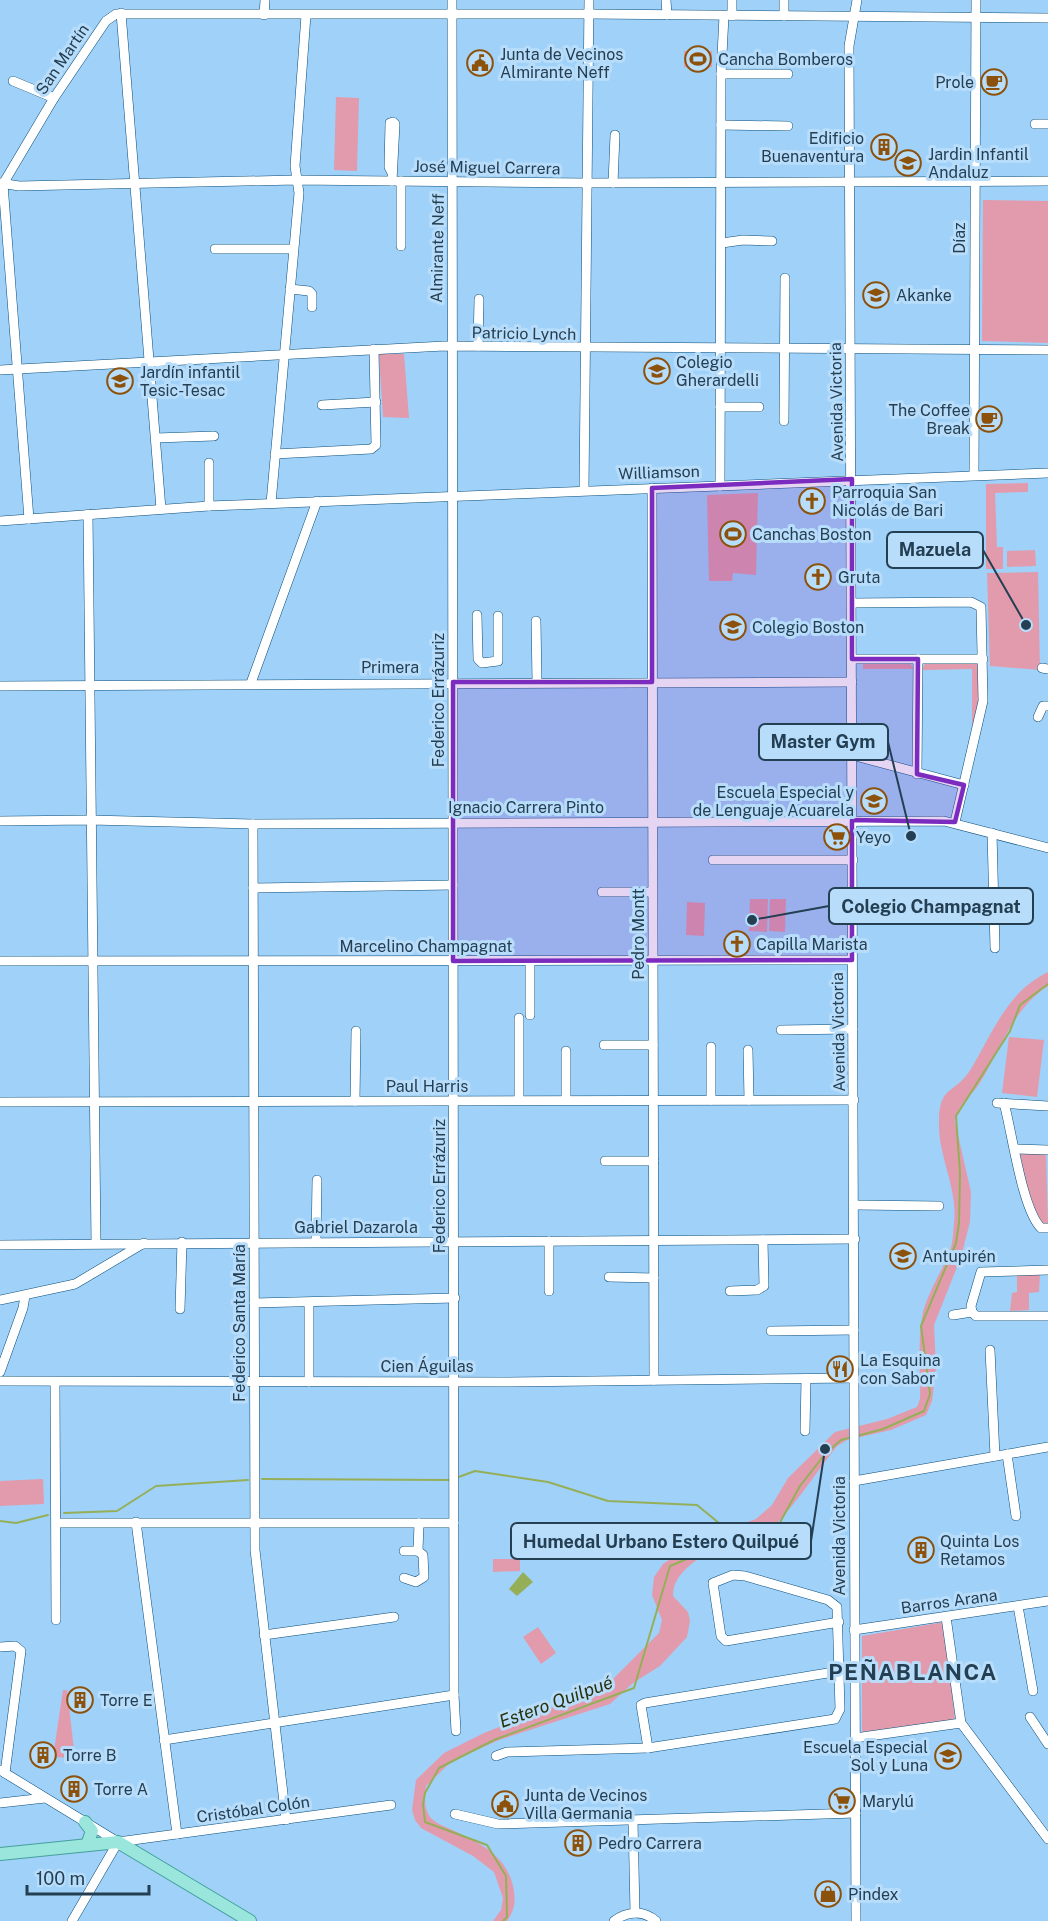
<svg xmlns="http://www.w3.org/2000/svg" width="1048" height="1921" font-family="'Public Sans',sans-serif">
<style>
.green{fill:#e29bac}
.water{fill:#95af59}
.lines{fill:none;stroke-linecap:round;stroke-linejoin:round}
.stream{stroke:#95af59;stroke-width:2}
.minor-casing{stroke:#094e79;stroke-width:10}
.major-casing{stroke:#44a09c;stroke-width:14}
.minor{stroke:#fff;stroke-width:9}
.major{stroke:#9ae6dc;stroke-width:12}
.marked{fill:#7b2cbf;fill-opacity:0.2;stroke:#7b2cbf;stroke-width:4.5;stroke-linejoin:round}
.labels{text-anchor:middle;stroke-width:6;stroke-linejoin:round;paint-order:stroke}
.poi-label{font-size:16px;fill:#243e52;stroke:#b8ddfb;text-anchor:start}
.street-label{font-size:16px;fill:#243e52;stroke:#b8ddfb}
.water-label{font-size:18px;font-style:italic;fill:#28320d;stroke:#b8ddfb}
.district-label{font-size:22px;font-weight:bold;letter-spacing:1.5px;fill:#243e52;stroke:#b8ddfb}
.leader{fill:none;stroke:#243e52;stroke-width:2}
.callout-dot{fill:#243e52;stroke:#b8ddfb;stroke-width:2}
.callout{fill:#b8ddfb;stroke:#243e52;stroke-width:2}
.callout-label{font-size:18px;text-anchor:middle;font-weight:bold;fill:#243e52}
</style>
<rect width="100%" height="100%" fill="#a0d1f9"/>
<g class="green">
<rect x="684" y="51" width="28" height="16"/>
<polygon points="336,97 359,98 357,171 334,170"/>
<polygon points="983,200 1048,201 1048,343 982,341"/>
<polygon points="379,354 404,354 409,418 383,417"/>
<polygon points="1028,483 1028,492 995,493 997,547 1003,547 1003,569 986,569 986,484"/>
<polygon points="758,493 756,575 733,573 732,581 709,581 707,495"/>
<polygon points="1035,550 1036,566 1007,567 1007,551"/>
<polygon points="1038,572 1040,670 990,666 987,573"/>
<polygon points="975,662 980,666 979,705 972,735 972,669 922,670 925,663"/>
<polygon points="910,663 914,669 863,669 863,664"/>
<polygon points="750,899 768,899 767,932 749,931"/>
<polygon points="770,899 786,899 785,932 769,931"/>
<polygon points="687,902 705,903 704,936 686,935"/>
<path d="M1048,972v14c-36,23 -47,64 -69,98 -9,14 -21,20 -24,38l16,70 -1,30 -9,35 -27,68 2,43 -4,33 -6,14 -35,15 -44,10 -10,6c-18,22 -55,80 -77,91 -26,14 -44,6 -71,29 -10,9 -16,17 -16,30l15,16 2,9 -3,16 -27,29 -27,17 -23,21 -111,36 -47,21 -26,25c-1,11 -3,21 4,31 4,5 13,9 20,12 26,12 56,25 63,57 3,13 2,24 -6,35h-14l8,-11 2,-12 -9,-26 -21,-16 -52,-28 -6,-8 -3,-10 4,-30 28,-27 40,-20 123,-48 52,-52 3,-13 -10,-25 2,-18 9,-13 37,-25 56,-20 16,-14 16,-27 47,-46 52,-13 30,-12 3,-8c1,-27 -3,-60 3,-87 6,-21 17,-38 26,-58 4,-9 4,-21 5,-31 4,-34 -15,-64 -15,-98 -1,-41 16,-30 32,-56 22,-37 36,-77 77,-97z"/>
<polygon points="1009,1037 1044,1040 1037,1097 1002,1093"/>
<polygon points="1020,1151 1046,1153 1048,1225 1039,1222 1025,1183"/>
<polygon points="1040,1274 1039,1292 1029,1293 1029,1310 1010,1311 1012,1293 1017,1292 1017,1275"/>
<polygon points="43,1479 44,1504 0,1506 0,1481"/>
<polygon points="493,1559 520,1559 520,1571 493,1572"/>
<polygon points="944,1622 955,1720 862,1732 862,1636"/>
<polygon points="538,1627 556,1653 541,1664 523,1637"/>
<polygon points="63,1690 67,1690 75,1758 53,1757"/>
</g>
<polygon class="water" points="523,1572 533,1582 517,1596 509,1589"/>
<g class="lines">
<g class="stream">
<polyline points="857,1436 883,1429 924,1411 930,1394 921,1326 956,1243 959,1223 960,1173 956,1116 1010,1031 1020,1005 1048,984"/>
<polyline points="456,1478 475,1471 548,1482 608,1501 697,1505 736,1537"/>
<polyline points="262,1479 451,1480"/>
<polyline points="64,1513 117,1511 156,1486 248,1480"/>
<polyline points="0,1521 16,1523 48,1515"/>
<polyline points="503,1921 507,1917 506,1876 487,1845 425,1822 423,1805 425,1793 439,1768 494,1740 634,1688 670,1566 694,1556 712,1541 769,1534 778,1526 800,1486 825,1454 841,1440 852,1437"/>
</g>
<g class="minor-casing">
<g id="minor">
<polyline points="452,0 454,1695 456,1731"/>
<polyline points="666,0 667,15"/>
<polyline points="732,0 732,16"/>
<polyline points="784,0 784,16"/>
<polyline points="121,13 161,509"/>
<polyline points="264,15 265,0"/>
<polyline points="721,74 788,74"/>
<polyline points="13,81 54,98"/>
<polyline points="1035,124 1048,124"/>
<polyline points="721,125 788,126"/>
<polyline points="392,181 395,124 393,122 390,123 389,167 392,173"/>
<polyline points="0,183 19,186 296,180 587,183 1048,181"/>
<polyline points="613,183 615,135"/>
<polyline points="722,243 743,240 772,241"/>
<polyline points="401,246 401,181"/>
<polyline points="215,249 293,249"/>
<polyline points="290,289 309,291 312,294 312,307"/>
<polyline points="478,346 479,299"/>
<polyline points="0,370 444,346 1048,350"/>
<polyline points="322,405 376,402"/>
<polyline points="720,407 759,407"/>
<polyline points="784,421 785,278"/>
<polyline points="156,438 214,436"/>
<polyline points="275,454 371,449 376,445 374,349"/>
<polyline points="209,463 209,506"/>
<polyline points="974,475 976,0"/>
<polyline points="720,486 721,74 724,16"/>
<polyline points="652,488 654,1380"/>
<polyline points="584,489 589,0"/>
<polyline points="271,503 299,193 295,166 306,15"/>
<polyline points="88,514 96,1243"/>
<polyline points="29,519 3,184 54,98 106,21 116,14 588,14 1048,18"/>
<polyline points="0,521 209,506 1048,473"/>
<polyline points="852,603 971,602 981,607 983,701 955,822"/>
<polyline points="477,615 478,659 482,663 498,661 498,616"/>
<polyline points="536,621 537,682"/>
<polyline points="852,659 983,659"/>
<polyline points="1042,668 1048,669"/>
<polyline points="251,683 317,501"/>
<polyline points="0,686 852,682"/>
<polyline points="1038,717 1043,706 1048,706"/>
<polyline points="852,755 964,785"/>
<polyline points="917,774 918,659"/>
<polyline points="0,821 90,820 253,824 944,821 1048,848"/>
<polyline points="253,824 255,1550 286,1820"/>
<polyline points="992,833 995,948"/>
<polyline points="713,860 853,860"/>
<polyline points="253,888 453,885"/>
<polyline points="602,892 652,892"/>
<polyline points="852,920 906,920"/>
<polyline points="0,961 852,960"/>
<polyline points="530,961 530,1015"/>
<polyline points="781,1030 853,1029"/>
<polyline points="604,1045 653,1045"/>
<polyline points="748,1050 749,1100"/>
<polyline points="566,1051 566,1100"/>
<polyline points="519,1100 519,1018"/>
<polyline points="711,1100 711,1047"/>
<polyline points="355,1101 356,1031"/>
<polyline points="0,1102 854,1100"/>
<polyline points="997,1103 1048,1106"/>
<path d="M1004,1103c8,29 18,106 37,125h7"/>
<polyline points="1016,1149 1048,1150"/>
<polyline points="605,1161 654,1161"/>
<polyline points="855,1205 939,1206"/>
<polyline points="316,1242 317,1180"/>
<polyline points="0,1245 855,1239"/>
<polyline points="609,1277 654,1278"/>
<polyline points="549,1291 549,1241"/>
<polyline points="730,1291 757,1290 764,1286 763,1240"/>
<polyline points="0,1300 75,1284 144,1243"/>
<polyline points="254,1303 455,1298"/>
<polyline points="309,1304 309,1382"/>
<polyline points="180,1309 182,1242"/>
<polyline points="972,1312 971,1306 981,1272 1048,1270"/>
<polyline points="972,1312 976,1316 1048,1316"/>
<polyline points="953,1315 972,1312"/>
<polyline points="771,1331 854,1330"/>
<polyline points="990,1350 995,1456"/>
<polyline points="0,1372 23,1308 25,1296"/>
<polyline points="0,1381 508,1382 854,1378"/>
<polyline points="55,1382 56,1620"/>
<polyline points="805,1431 806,1379"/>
<polyline points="1007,1454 1016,1516"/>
<polyline points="854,1481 1048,1447"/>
<polyline points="136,1522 177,1834"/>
<polyline points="57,1523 454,1523"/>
<polyline points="404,1551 418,1551"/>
<polyline points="404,1578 416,1582 424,1577 423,1555 418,1551 419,1523"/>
<polyline points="1018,1606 1033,1691"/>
<polyline points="946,1617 961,1723 1048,1839"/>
<polyline points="854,1630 1048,1601"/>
<polyline points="264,1635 394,1617"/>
<polyline points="0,1647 15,1646 21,1651 5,1773"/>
<polyline points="1030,1717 1048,1744"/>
<polyline points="855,1738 961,1723"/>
<polyline points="164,1740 454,1695"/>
<polyline points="648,1748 641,1705 645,1703 846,1670"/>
<polyline points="496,1756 507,1752 648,1748 835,1719 840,1709 837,1607 828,1600 745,1576 733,1575 713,1583 721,1636 726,1641 839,1622"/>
<polyline points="0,1770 118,1842"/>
<polyline points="0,1803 45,1798"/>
<polyline points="455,1814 498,1824 856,1813"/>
<polyline points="633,1820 635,1913"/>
<polyline points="118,1842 391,1805"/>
<polyline points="72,1921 118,1842"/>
<path d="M614,1921c13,-10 29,-11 42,0"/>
<polyline points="856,1921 849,46 857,0"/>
</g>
</g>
<g class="major-casing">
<g id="major">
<polyline points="85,1822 92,1831 87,1845"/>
<polyline points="0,1854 118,1842 250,1921"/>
</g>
</g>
<use href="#minor" class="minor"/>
<use href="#major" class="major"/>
</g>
<path class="marked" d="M852,479v180h66l-1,115 47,11 -9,37 -103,-2v140l-399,1v-279h199v-194z"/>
<defs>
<g id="stadium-ring" transform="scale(1.35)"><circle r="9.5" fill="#b8ddfb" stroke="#8c520c" stroke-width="1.5"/><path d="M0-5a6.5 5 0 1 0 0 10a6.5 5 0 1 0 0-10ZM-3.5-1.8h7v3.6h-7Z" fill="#8c520c"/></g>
<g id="civic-ring" transform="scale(1.35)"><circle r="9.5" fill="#b8ddfb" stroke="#8c520c" stroke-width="1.5"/><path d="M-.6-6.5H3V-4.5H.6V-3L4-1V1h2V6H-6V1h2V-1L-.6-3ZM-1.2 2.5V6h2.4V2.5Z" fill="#8c520c"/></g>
<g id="cafe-ring" transform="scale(1.35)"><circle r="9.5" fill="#b8ddfb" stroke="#8c520c" stroke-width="1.5"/><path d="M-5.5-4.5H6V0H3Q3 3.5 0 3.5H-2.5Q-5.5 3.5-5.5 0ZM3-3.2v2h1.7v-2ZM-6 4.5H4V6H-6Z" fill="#8c520c"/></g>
<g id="building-ring" transform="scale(1.35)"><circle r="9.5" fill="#b8ddfb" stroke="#8c520c" stroke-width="1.5"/><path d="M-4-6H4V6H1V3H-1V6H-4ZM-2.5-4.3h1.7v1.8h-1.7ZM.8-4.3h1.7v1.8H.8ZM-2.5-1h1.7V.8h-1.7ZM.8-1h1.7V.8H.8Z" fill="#8c520c"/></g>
<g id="school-ring" transform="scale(1.35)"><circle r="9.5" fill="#b8ddfb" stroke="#8c520c" stroke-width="1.5"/><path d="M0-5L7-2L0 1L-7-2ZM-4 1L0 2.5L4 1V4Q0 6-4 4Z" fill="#8c520c"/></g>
<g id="church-ring" transform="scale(1.35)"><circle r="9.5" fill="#b8ddfb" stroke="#8c520c" stroke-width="1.5"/><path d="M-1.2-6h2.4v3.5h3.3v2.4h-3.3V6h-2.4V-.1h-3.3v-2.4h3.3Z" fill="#8c520c"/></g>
<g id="supermarket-ring" transform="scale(1.35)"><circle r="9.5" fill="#b8ddfb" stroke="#8c520c" stroke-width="1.5"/><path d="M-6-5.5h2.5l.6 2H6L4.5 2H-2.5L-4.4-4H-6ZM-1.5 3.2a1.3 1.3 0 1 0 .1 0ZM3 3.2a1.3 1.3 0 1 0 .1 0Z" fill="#8c520c"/></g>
<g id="restaurant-ring" transform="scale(1.35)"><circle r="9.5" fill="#b8ddfb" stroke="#8c520c" stroke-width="1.5"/><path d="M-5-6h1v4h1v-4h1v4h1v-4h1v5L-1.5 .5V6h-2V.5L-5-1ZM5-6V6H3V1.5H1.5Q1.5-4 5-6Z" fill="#8c520c"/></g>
<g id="shop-ring" transform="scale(1.35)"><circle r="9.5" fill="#b8ddfb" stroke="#8c520c" stroke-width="1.5"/><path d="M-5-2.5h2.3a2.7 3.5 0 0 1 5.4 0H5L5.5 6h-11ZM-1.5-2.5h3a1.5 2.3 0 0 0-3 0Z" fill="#8c520c"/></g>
</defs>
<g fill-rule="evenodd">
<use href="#stadium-ring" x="698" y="59"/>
<use href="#civic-ring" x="480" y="63"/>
<use href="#cafe-ring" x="994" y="82"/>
<use href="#building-ring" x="884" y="147"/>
<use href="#school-ring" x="908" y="163"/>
<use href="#school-ring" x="876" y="295"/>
<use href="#school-ring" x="657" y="371"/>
<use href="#school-ring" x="120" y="381"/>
<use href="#cafe-ring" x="989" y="419"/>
<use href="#church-ring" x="812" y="501"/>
<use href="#stadium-ring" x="733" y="534"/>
<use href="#church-ring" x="818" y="577"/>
<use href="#school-ring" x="733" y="627"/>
<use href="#school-ring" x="874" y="801"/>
<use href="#supermarket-ring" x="837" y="837"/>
<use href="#church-ring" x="737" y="944"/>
<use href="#school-ring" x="903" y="1256"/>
<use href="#restaurant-ring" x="840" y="1369"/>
<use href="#building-ring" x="921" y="1550"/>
<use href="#building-ring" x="80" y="1700"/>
<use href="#building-ring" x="43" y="1755"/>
<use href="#school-ring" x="948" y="1756"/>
<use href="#building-ring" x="74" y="1789"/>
<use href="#supermarket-ring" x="842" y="1801"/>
<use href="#civic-ring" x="505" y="1804"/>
<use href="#building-ring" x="578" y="1843"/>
<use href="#shop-ring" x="828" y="1894"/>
</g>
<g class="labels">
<g class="poi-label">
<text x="500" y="60">Junta de Vecinos<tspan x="500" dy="18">Almirante Neff</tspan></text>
<text x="718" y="65">Cancha Bomberos</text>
<text x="974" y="88" text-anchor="end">Prole</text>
<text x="864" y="144" text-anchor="end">Edificio<tspan x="864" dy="18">Buenaventura</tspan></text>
<text x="928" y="160">Jardin Infantil<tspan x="928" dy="18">Andaluz</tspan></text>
<text x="896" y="301">Akanke</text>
<text x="676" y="368">Colegio<tspan x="676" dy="18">Gherardelli</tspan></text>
<text x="140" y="378">Jardín infantil<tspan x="140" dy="18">Tesic-Tesac</tspan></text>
<text x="970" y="416" text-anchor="end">The Coffee<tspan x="970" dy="18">Break</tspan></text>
<text x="832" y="498">Parroquia San<tspan x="832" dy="18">Nicolás de Bari</tspan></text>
<text x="752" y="540">Canchas Boston</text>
<text x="838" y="583">Gruta</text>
<text x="752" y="633">Colegio Boston</text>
<text x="854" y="798" text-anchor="end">Escuela Especial y<tspan x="854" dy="18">de Lenguaje Acuarela</tspan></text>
<text x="856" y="843">Yeyo</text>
<text x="756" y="950">Capilla Marista</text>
<text x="922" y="1262">Antupirén</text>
<text x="860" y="1366">La Esquina<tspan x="860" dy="18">con Sabor</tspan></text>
<text x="940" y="1547">Quinta Los<tspan x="940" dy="18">Retamos</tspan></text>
<text x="100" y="1706">Torre E</text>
<text x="928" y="1753" text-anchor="end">Escuela Especial<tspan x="928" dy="18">Sol y Luna</tspan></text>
<text x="63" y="1761">Torre B</text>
<text x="94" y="1795">Torre A</text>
<text x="524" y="1801">Junta de Vecinos<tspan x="524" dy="18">Villa Germania</tspan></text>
<text x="862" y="1807">Marylú</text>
<text x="598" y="1849">Pedro Carrera</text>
<text x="848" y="1900">Pindex</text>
</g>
<g class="street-label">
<text transform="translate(62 59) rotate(-56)" y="6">San Martín</text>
<text transform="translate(487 167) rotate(1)" y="6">José Miguel Carrera</text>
<text transform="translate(959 238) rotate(-90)" y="6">Díaz</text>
<text transform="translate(437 248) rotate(-89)" y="6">Almirante Neff</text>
<text transform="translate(524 333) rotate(1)" y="6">Patricio Lynch</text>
<text transform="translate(836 402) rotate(-91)" y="6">Avenida Victoria</text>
<text transform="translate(659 472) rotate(-2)" y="6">Williamson</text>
<text x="390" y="673">Primera</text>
<text transform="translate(438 700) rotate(-90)" y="6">Federico Errázuriz</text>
<text x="526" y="813">Ignacio Carrera Pinto</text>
<text transform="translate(638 934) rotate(-90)" y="6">Pedro Montt</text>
<text x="426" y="952">Marcelino Champagnat</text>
<text transform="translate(838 1032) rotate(-91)" y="6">Avenida Victoria</text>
<text x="427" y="1092">Paul Harris</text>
<text transform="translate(439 1186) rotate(-90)" y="6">Federico Errázuriz</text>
<text x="356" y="1233">Gabriel Dazarola</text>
<text transform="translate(239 1323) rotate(-90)" y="6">Federico Santa María</text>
<text x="427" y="1372">Cien Águilas</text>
<text transform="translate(839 1536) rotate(-90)" y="6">Avenida Victoria</text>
<text transform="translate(949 1601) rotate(-8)" y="6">Barros Arana</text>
<text transform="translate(253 1809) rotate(-8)" y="6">Cristóbal Colón</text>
</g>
<g class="water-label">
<text transform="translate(556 1702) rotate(-20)" y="6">Estero Quilpué</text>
</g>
<g class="district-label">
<text x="913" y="1680">PEÑABLANCA</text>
</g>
</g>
<path class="leader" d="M1026 625L983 550M911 836L888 742M752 920L829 906M825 1449L811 1541"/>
<g class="callout-dot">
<circle cx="1026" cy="625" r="6"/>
<circle cx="911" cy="836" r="6"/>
<circle cx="752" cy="920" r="6"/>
<circle cx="825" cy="1449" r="6"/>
</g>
<g class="callout">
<rect x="887" y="532" width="96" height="36" rx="6"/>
<rect x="759" y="724" width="129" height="36" rx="6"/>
<rect x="829" y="888" width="204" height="36" rx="6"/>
<rect x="511" y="1523" width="300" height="36" rx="6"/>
</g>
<g class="callout-label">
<text x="935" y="556">Mazuela</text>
<text x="823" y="748">Master Gym</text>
<text x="931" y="913">Colegio Champagnat</text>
<text x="661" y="1548">Humedal Urbano Estero Quilpué</text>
</g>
<path d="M27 1885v9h122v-9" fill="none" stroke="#243e52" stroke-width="3"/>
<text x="36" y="1885" font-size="18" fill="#243e52" stroke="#b8ddfb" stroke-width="4.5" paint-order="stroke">100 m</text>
</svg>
